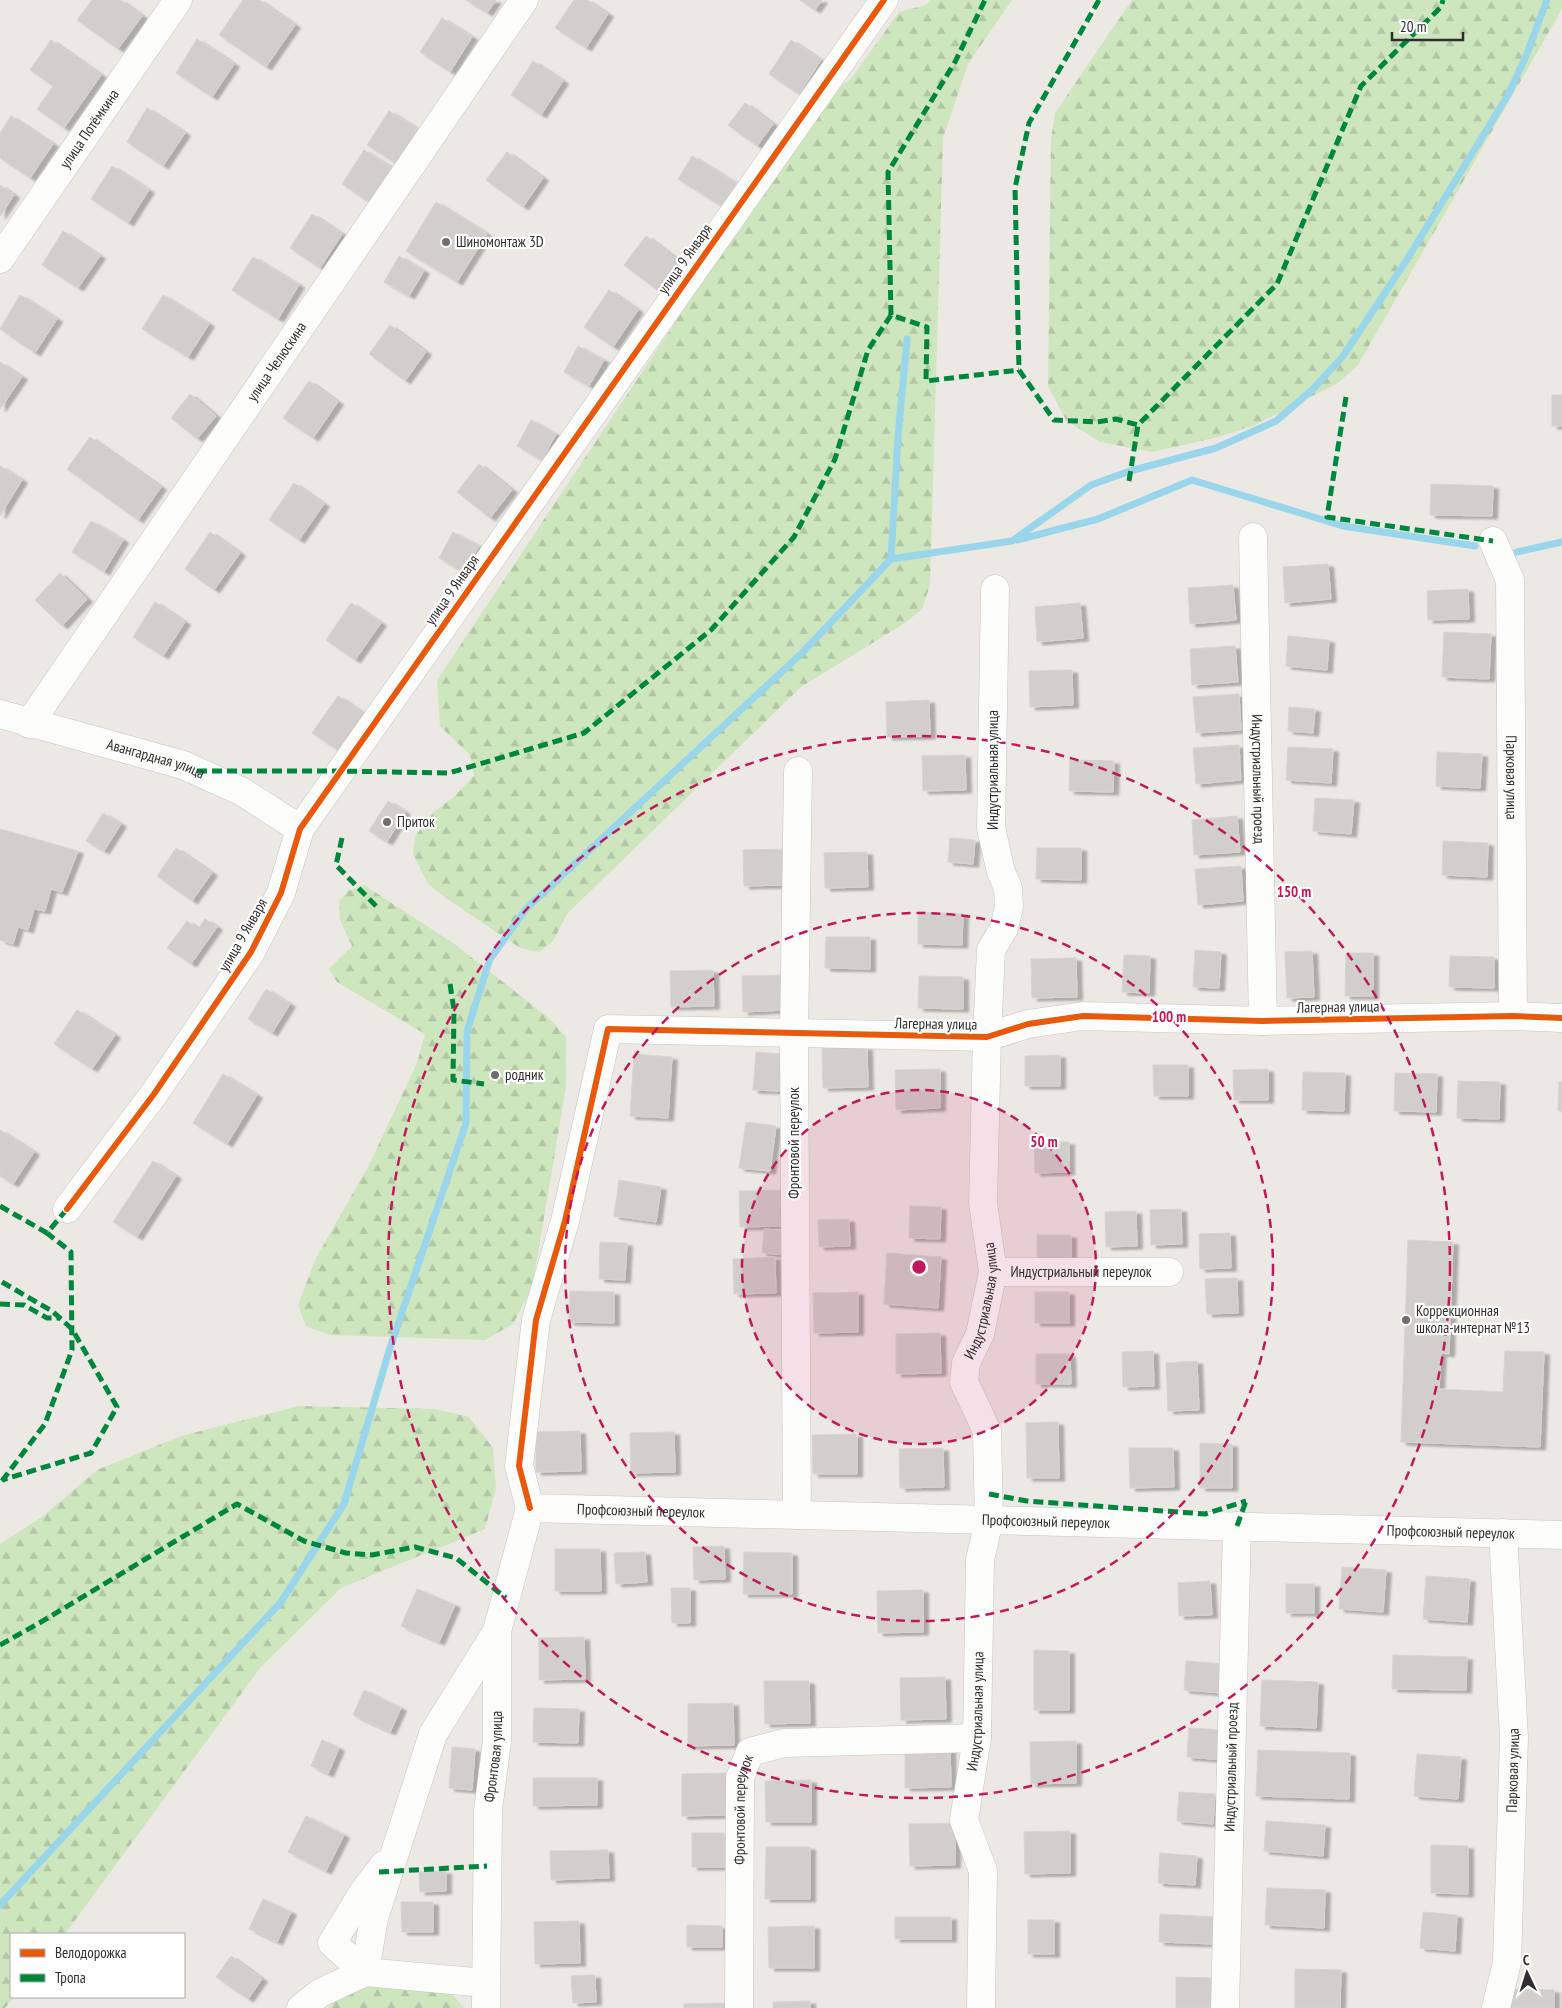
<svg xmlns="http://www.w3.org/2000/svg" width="1562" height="2008" font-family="'PT Sans Narrow',sans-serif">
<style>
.forest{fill:url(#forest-firs)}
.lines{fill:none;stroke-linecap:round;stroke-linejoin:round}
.stream{stroke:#99d6ec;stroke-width:7}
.building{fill:#d1cecb;stroke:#d7d4d0;filter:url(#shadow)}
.minor-casing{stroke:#c5c4c5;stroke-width:29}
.minor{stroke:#fcfcfb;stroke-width:28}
.quiet{stroke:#00873e;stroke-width:5;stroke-dasharray:10 5;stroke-linecap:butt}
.cycleway-casing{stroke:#fff;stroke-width:9}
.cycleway{stroke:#e8590c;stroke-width:6}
.ring{fill:none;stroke:#c2185b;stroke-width:2.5;stroke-dasharray:9 6}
.poi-dot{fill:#706f6e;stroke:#fff;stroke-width:2}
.labels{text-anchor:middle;stroke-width:4.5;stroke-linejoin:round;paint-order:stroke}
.street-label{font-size:15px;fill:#2e2e2e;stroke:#fff}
.poi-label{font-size:15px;fill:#2e2e2e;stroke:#fff;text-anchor:start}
.centre{fill:#c2185b;stroke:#fff;stroke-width:2.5}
.ring-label{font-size:15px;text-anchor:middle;font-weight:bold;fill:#c2185b;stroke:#fff;stroke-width:4.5;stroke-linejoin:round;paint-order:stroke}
</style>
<defs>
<pattern id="forest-firs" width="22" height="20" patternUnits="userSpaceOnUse" patternTransform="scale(1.25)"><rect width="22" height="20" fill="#cee6be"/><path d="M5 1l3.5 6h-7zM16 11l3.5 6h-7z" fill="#b1c6a4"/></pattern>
<filter id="shadow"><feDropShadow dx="5.5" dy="3" stdDeviation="1" flood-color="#0004"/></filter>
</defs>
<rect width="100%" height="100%" fill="#ece8e4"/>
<g class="forest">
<polygon points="931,0 1012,0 968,64 943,138 930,585 922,609 905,623 801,687 567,914 553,941 539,952 520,948 446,898 428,884 413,854 415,837 430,815 455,796 474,775 470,755 440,726 437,680 810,120 832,92 851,79 899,12 926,5"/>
<polygon points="1132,0 1562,0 1562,9 1358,365 1338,383 1255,425 1215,438 1152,452 1100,442 1066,420 1048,386 1051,140 1055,113"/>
<polygon points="364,885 453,943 549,1018 566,1037 566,1087 532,1288 513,1324 485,1340 330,1335 306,1326 298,1305 316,1258 369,1165 417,1063 425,1034 337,982 329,969 352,946 340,920 339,901 348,891"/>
<polygon points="299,1406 436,1409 469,1417 493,1448 496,1488 485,1529 341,1588 260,1668 65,1934 11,1934 11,1997 14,1997 5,2008 0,2008 0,1544 42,1517 97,1470 181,1436"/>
<polygon points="383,1975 444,1984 464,2008 327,2008 350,1989"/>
</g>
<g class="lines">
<g class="stream">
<polyline points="1017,540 1098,519 1192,480 1343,526 1475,546"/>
<polyline points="1517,552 1562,542"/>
<polyline points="891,559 898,437 907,339"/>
<polyline points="0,1905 281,1602 344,1504 389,1351 466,1123 467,1031 490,959 526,909 802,653 891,559 1012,541 1091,485 1130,471 1216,448 1276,421 1312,390 1343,356 1406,261 1508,95 1526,56 1547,0"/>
</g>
</g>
<g class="building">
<polygon points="92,0 120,0 142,16 118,49 77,20"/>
<polygon points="243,0 259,0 295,25 266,67 219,35"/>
<polygon points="466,0 496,0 487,13"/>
<polygon points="574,0 587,0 608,14 586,48 555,28"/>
<polygon points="800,0 822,0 815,10"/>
<polygon points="442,18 472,37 450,72 420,52"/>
<polygon points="197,39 234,64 212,97 176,73"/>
<polygon points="51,40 101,75 64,128 37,109 53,86 30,70"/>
<polygon points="791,40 821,60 799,94 769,74"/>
<polygon points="533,61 563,81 541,115 511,95"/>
<polygon points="745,103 773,124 757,146 728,125"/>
<polygon points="147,108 185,133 163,166 127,142"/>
<polygon points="389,111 419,130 397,164 367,145"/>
<polygon points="11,116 53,144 30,178 0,158 0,133"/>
<polygon points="364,150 395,170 372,204 342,184"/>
<polygon points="507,152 543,178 523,207 486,180"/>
<polygon points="692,156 737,184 723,207 678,179"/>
<polygon points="112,166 149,190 128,223 91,199"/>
<polygon points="0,185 14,195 0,216"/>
<polygon points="436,202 487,234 457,282 406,251"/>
<polygon points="312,214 342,234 320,268 290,248"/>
<polygon points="63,231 100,256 78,288 42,265"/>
<polygon points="646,236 682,263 660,292 624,265"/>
<polygon points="399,256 424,271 409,296 384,282"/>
<polygon points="253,257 299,285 278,319 232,290"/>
<polygon points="609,290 638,310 613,347 584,327"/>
<polygon points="20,295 57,319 35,353 0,329"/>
<polygon points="163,295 209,324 188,357 142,329"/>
<polygon points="390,325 426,352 405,381 369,354"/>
<polygon points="578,346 604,360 589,386 564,372"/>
<polygon points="0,362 22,377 0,409"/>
<polygon points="309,381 338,402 313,438 283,418"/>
<polygon points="190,394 216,416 197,439 171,418"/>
<rect x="1552" y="395" width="10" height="31"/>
<polygon points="531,420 556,434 542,460 517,446"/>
<polygon points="90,437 161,487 138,520 67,469"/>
<polygon points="479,464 512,490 490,518 457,492"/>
<polygon points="0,466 22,480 0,516"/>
<polygon points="294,483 324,504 299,540 269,520"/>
<polygon points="1431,484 1493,486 1492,516 1430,515"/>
<polygon points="91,521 123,540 104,572 72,552"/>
<polygon points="210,532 240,553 214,590 185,569"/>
<polygon points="453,532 479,546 464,572 439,558"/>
<polygon points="1328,564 1331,599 1285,603 1283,567"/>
<polygon points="60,573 87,599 62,626 35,600"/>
<polygon points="1233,585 1236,620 1190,624 1188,588"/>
<polygon points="1468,589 1469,619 1428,620 1427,591"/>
<polygon points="155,602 185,622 163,656 133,637"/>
<polygon points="351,603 381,623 355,660 326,640"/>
<polygon points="1080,603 1083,638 1037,642 1035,607"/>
<polygon points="1444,632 1491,634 1489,679 1442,677"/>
<polygon points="1288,636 1329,640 1327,670 1286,666"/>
<polygon points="1235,646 1238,682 1192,685 1190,649"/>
<polygon points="1072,670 1073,705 1030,707 1029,671"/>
<polygon points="1239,694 1241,730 1196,733 1193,697"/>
<polygon points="338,696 367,716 342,753 312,733"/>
<polygon points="929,700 930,736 887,737 886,702"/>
<polygon points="1289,707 1315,709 1313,733 1288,731"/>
<polygon points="1239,745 1241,780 1196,784 1193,748"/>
<polygon points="1288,747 1333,749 1331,783 1286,780"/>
<polygon points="1437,752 1482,754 1480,788 1436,786"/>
<polygon points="965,755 966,790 923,791 922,756"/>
<polygon points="1070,760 1114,761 1113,792 1069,791"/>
<polygon points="1315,798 1354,800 1351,834 1313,831"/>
<polygon points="388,801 405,812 387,842 369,831"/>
<polygon points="103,813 121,824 104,851 86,841"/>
<polygon points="1237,816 1240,852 1194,855 1192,820"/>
<polygon points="0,829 78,851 62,892 51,889 45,911 34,909 28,930 18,927 13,944 0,940"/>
<polygon points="950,838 975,840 973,864 948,862"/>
<polygon points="1443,841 1488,843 1487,877 1442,875"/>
<polygon points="176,848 212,873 192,901 157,876"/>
<polygon points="1037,848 1081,848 1081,880 1036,879"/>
<polygon points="786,849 787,885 744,886 743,850"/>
<polygon points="867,852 868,887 825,888 824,853"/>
<polygon points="1241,866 1243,901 1198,905 1195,869"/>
<polygon points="918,912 963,914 962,945 918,944"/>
<polygon points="205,919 217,927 191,964 167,948 187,921 198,929"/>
<polygon points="826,937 870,937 870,969 825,968"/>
<polygon points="1195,950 1221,952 1219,988 1193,987"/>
<polygon points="1312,951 1314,997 1287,998 1285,952"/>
<polygon points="1346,953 1373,953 1373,996 1345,996"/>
<polygon points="1124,955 1150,956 1149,993 1122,992"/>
<polygon points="1450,956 1494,957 1494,988 1449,987"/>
<polygon points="1076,958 1077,997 1032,998 1031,959"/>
<polygon points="713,970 714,1006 671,1007 670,971"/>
<polygon points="785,975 786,1010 743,1012 742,976"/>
<polygon points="919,976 963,977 963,1009 918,1008"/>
<polygon points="266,989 290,1004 272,1033 248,1019"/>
<polygon points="77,1010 115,1035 92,1069 54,1044"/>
<polygon points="867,1047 868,1087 823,1088 822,1048"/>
<polygon points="756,1052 782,1054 779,1091 753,1090"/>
<polygon points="634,1054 672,1057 668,1118 630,1116"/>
<polygon points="1060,1055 1060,1086 1025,1086 1025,1056"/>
<polygon points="1153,1065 1188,1065 1188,1096 1154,1096"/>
<polygon points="940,1069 940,1108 896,1110 895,1070"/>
<polygon points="1268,1069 1268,1100 1234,1100 1233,1070"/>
<polygon points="1303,1072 1345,1073 1344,1111 1302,1110"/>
<polygon points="1395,1073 1437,1074 1436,1112 1394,1111"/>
<polygon points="223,1074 257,1095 227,1144 193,1123"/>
<polygon points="1458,1081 1500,1082 1499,1119 1457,1118"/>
<polygon points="1559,1082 1562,1082 1562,1111 1558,1111"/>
<polygon points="746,1122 776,1126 770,1171 739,1168"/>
<polygon points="0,1130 34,1152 13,1184 0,1176"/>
<polygon points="1034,1142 1069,1142 1069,1172 1035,1173"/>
<polygon points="153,1161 176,1176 137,1237 113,1222"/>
<polygon points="619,1180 661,1187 656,1222 614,1216"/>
<polygon points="781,1190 782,1226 740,1227 739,1191"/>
<polygon points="910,1206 941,1207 940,1239 909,1238"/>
<polygon points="1181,1209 1182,1244 1151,1245 1150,1210"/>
<polygon points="1136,1211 1137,1246 1106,1247 1105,1212"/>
<polygon points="849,1219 850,1246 819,1247 818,1220"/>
<polygon points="764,1229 789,1231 788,1255 762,1253"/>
<polygon points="1230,1233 1231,1268 1200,1269 1199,1234"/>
<rect x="1037" y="1235" width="34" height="30"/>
<polygon points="1408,1240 1453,1242 1449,1354 1441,1353 1439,1389 1503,1392 1505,1351 1544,1352 1540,1447 1401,1442"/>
<polygon points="600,1242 627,1243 625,1280 599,1279"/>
<polygon points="887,1253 941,1257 938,1308 884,1304"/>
<polygon points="775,1257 776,1293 734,1294 733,1259"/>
<polygon points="1237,1278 1238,1313 1207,1314 1205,1279"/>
<polygon points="570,1291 614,1292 614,1323 569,1322"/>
<polygon points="858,1292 858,1332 814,1333 813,1293"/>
<rect x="1035" y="1292" width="34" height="31"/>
<polygon points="940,1333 941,1373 896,1374 896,1334"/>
<polygon points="1153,1351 1154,1386 1123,1387 1122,1352"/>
<polygon points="1036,1354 1070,1354 1071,1384 1036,1384"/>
<polygon points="1197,1361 1199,1410 1168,1411 1166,1363"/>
<polygon points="1058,1422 1059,1478 1027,1478 1026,1423"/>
<polygon points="580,1431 581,1471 536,1472 536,1432"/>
<polygon points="674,1432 675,1472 631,1473 630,1433"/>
<polygon points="857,1434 857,1474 813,1474 812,1435"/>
<polygon points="1200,1443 1232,1444 1232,1488 1200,1488"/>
<polygon points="943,1448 944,1487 900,1488 899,1449"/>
<polygon points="1129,1448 1173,1448 1174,1487 1130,1488"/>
<polygon points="724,1546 725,1579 694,1580 693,1547"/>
<polygon points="555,1549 600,1549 601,1591 555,1591"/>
<polygon points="645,1552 647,1582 616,1584 614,1553"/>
<polygon points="744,1552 792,1553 792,1594 743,1594"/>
<polygon points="1342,1567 1386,1570 1383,1612 1339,1609"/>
<polygon points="1426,1576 1470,1579 1467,1622 1423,1619"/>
<polygon points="1210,1581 1212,1615 1179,1616 1178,1583"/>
<rect x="1286" y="1584" width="28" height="29"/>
<polygon points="671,1588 690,1588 690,1623 672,1623"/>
<polygon points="417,1589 455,1605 439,1642 401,1626"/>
<polygon points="923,1590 923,1632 878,1633 877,1591"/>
<polygon points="584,1637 585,1679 539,1680 539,1638"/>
<polygon points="1034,1650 1069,1651 1069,1710 1034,1710"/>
<polygon points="1393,1655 1467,1657 1466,1690 1392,1689"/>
<polygon points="1186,1661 1223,1664 1221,1693 1184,1690"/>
<polygon points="945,1677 946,1719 901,1720 900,1678"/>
<polygon points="1262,1680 1318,1682 1316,1728 1260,1726"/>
<polygon points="764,1681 809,1681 810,1723 765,1724"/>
<polygon points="364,1690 401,1708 390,1732 353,1715"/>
<polygon points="733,1703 734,1745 688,1746 688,1704"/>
<polygon points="534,1708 579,1709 578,1743 533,1742"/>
<polygon points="1189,1728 1226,1730 1224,1760 1187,1757"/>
<polygon points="322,1740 339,1748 328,1774 311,1766"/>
<polygon points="1076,1741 1076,1783 1031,1784 1030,1742"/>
<polygon points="950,1745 951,1787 905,1788 905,1746"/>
<polygon points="452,1747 475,1749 472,1790 449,1788"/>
<polygon points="1258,1750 1350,1753 1349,1799 1256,1796"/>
<polygon points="1417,1754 1461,1757 1458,1799 1414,1796"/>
<polygon points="727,1773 728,1815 682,1816 682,1774"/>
<polygon points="533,1778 597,1778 597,1805 533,1806"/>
<polygon points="811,1780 811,1822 766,1822 765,1781"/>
<polygon points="1179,1792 1215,1794 1213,1824 1177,1821"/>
<polygon points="306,1816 344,1835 326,1871 288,1852"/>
<polygon points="1266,1821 1325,1825 1323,1856 1264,1851"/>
<polygon points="955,1823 955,1865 910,1866 909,1824"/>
<polygon points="1070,1831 1070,1873 1025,1874 1024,1832"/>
<rect x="692" y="1833" width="32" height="34"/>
<polygon points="1431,1845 1468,1846 1468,1894 1431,1893"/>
<polygon points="766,1847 810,1847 810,1899 765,1899"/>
<polygon points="608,1850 609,1878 551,1880 550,1851"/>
<polygon points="1160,1853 1197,1856 1195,1885 1158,1883"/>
<polygon points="446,1871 446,1891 420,1892 419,1872"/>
<polygon points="1267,1888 1325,1890 1324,1928 1265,1925"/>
<polygon points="263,1899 291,1912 277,1942 249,1929"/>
<polygon points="401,1902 433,1902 433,1932 402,1932"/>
<polygon points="1423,1912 1457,1915 1455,1951 1420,1948"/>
<polygon points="1160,1914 1216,1917 1214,1944 1159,1942"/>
<rect x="895" y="1917" width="56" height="22"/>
<rect x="1028" y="1920" width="26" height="34"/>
<polygon points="579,1921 580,1963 535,1964 534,1922"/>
<polygon points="687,1925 722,1926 722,1947 687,1947"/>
<polygon points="814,1926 814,1968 769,1968 768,1927"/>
<polygon points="231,1956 262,1979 248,1999 216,1977"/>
<polygon points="1295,1969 1341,1970 1340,2008 1295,2008"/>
<polygon points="595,1975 596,2002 573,2003 571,1976"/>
<polygon points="1176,1977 1214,1978 1213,2008 1176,2008"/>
<polygon points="1507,1989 1554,1990 1554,2008 1507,2008"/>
<polygon points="810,2001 810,2008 773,2008 773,2002"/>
<polygon points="729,2003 729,2008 684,2008 684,2004"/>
</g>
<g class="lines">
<g class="minor-casing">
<g id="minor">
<path id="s1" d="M0,259l178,-259"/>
<path id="s2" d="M1253,537l10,484"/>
<path id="s3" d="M1493,541l17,39 3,436"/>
<path id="s4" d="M0,714l183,51 58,26 59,38"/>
<path id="s5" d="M29,724l495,-724"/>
<polyline points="67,1209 154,1094 251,952 281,893 300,829 884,0"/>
<path id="s6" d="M993,1272h176"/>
<polyline points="530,1508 519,1466 536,1320 565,1221 608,1029 987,1037 1028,1024 1083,1016 1263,1021 1513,1016 1562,1018"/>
<path id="s7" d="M530,1508l1032,27"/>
<polyline points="797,1515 794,1035 798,771"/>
<polyline points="384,1865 364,1891 332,1943 365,1972 485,1983"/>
<polyline points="301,2008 320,1993 365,1972 374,1918 433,1734 497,1631"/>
<path id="s8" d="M486,2008l2,-198 9,-69v-110l33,-123"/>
<path id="s9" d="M739,2008l1,-230 10,-26 34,-9 193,-5"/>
<path id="s10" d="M981,2008l2,-137 -19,-51 13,-82 3,-178 9,-40 -2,-89 -23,-49 2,-19 14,-29 13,-62 -10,-69 4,-166 4,-87 13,-22 5,-21 -1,-19 -7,-16 -10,-44 4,-239"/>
<path id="s11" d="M1225,2008l12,-482"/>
<path id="s12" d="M1496,2008l11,-46 7,-224 -11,-205"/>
</g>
</g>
<use href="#minor" class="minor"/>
<g class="quiet">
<polyline points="1099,0 1029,123 1015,188 1019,370 1054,420 1097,422 1116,419 1138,425 1277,284 1361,86 1441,7 1443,0"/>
<polyline points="891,315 888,172 955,62 985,0"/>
<polyline points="1346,397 1327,517 1493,541"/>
<polyline points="1129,481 1138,425"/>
<polyline points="197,771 340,771 449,773 584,733 711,630 794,537 835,459 868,350 891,315 927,327 926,381 1019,370"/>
<polyline points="342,838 336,865 377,907"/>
<polyline points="450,984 454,1010 453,1080 484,1084"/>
<polyline points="0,1206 47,1233 67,1209"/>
<polyline points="2,1282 52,1311 72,1329 117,1407 91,1453 2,1480"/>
<polyline points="0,1304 24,1305 47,1318 60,1318"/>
<polyline points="2,1481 45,1424 72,1350 71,1252 47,1233"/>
<polyline points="989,1494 1027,1501 1205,1514 1246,1501"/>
<polyline points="1237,1526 1246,1501"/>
<polyline points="0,1645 41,1622 237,1504 304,1541 346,1553 372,1555 415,1547 456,1558 506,1598"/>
<polyline points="379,1872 487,1866"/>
</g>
<g class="cycleway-casing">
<g id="cycleway">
<polyline points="67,1209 154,1094 251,952 281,893 300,829 884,0"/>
<polyline points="530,1508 519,1466 536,1320 565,1221 608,1029 987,1037 1028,1024 1083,1016 1263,1021 1513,1016 1562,1018"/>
</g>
</g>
<use href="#cycleway" class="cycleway"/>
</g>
<circle cx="919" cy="1267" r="177" fill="#c2185b" fill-opacity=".12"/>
<g class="ring">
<circle cx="919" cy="1267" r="177"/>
<circle cx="919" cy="1267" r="354"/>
<circle cx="919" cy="1267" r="531"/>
</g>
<g class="poi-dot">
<circle cx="446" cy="242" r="5"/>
<circle cx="387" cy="822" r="5"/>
<circle cx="495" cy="1075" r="5"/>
<circle cx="1406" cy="1320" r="5"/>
</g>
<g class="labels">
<g class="street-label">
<text dy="5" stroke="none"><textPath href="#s1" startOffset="158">улица Потёмкина</textPath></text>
<text transform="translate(685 259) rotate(-55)" y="5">улица 9 Января</text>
<text dy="5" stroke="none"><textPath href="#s5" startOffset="439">улица Челюскина</textPath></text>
<text transform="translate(452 590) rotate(-55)" y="5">улица 9 Января</text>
<text dy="5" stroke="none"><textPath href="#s4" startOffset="162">Авангардная улица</textPath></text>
<text transform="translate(993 770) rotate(-90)" y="5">Индустриальная улица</text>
<text dy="5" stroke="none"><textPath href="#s3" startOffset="240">Парковая улица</textPath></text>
<text dy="5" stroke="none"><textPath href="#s2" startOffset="242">Индустриальный проезд</textPath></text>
<text transform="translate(243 935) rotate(-60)" y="5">улица 9 Января</text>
<text transform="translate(1338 1007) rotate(-1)" y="5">Лагерная улица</text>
<text transform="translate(936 1024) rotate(1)" y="5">Лагерная улица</text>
<text transform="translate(794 1143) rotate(-90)" y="5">Фронтовой переулок</text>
<text dy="5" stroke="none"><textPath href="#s6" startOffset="88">Индустриальный переулок</textPath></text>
<text dy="5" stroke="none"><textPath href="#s10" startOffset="721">Индустриальная улица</textPath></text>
<text dy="5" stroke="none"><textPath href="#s7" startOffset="111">Профсоюзный переулок</textPath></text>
<text dy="5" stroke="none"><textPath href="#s7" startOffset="516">Профсоюзный переулок</textPath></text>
<text dy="5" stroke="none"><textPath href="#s7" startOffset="921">Профсоюзный переулок</textPath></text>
<text dy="5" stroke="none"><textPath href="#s10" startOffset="301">Индустриальная улица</textPath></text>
<text dy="5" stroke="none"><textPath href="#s8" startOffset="252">Фронтовая улица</textPath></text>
<text dy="5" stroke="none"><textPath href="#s11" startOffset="241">Индустриальный проезд</textPath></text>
<text dy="5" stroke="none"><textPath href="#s12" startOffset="239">Парковая улица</textPath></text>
<text dy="5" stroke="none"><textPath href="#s9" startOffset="199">Фронтовой переулок</textPath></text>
</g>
<g class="poi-label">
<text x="456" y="247">Шиномонтаж 3D</text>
<text x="397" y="827">Приток</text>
<text x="505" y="1080">родник</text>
<text x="1416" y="1316">Коррекционная<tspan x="1416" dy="17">школа-интернат №13</tspan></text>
</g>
</g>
<circle cx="919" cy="1267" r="8" class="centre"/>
<g class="ring-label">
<text x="1294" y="897">150 m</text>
<text x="1169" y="1022">100 m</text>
<text x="1044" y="1147">50 m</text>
</g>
<rect x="10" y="1933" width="175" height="65" fill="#ffffff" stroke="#ababab"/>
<rect x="20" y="1949" width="25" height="8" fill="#e8590c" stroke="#ababab"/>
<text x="55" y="1958" font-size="15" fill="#2e2e2e">Велодорожка</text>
<rect x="20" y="1974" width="25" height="8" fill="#00873e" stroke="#ababab"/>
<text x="55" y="1983" font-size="15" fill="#2e2e2e">Тропа</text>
<g transform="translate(1527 1973) rotate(356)" stroke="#ffffff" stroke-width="4" paint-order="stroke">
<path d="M0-4L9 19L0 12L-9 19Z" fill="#2e2e2e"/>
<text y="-8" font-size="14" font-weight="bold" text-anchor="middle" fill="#2e2e2e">С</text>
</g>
<path d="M1392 32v8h71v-8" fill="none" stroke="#2e2e2e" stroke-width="2.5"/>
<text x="1400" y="32" font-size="15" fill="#2e2e2e" stroke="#ffffff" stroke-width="4" paint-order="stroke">20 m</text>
</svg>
